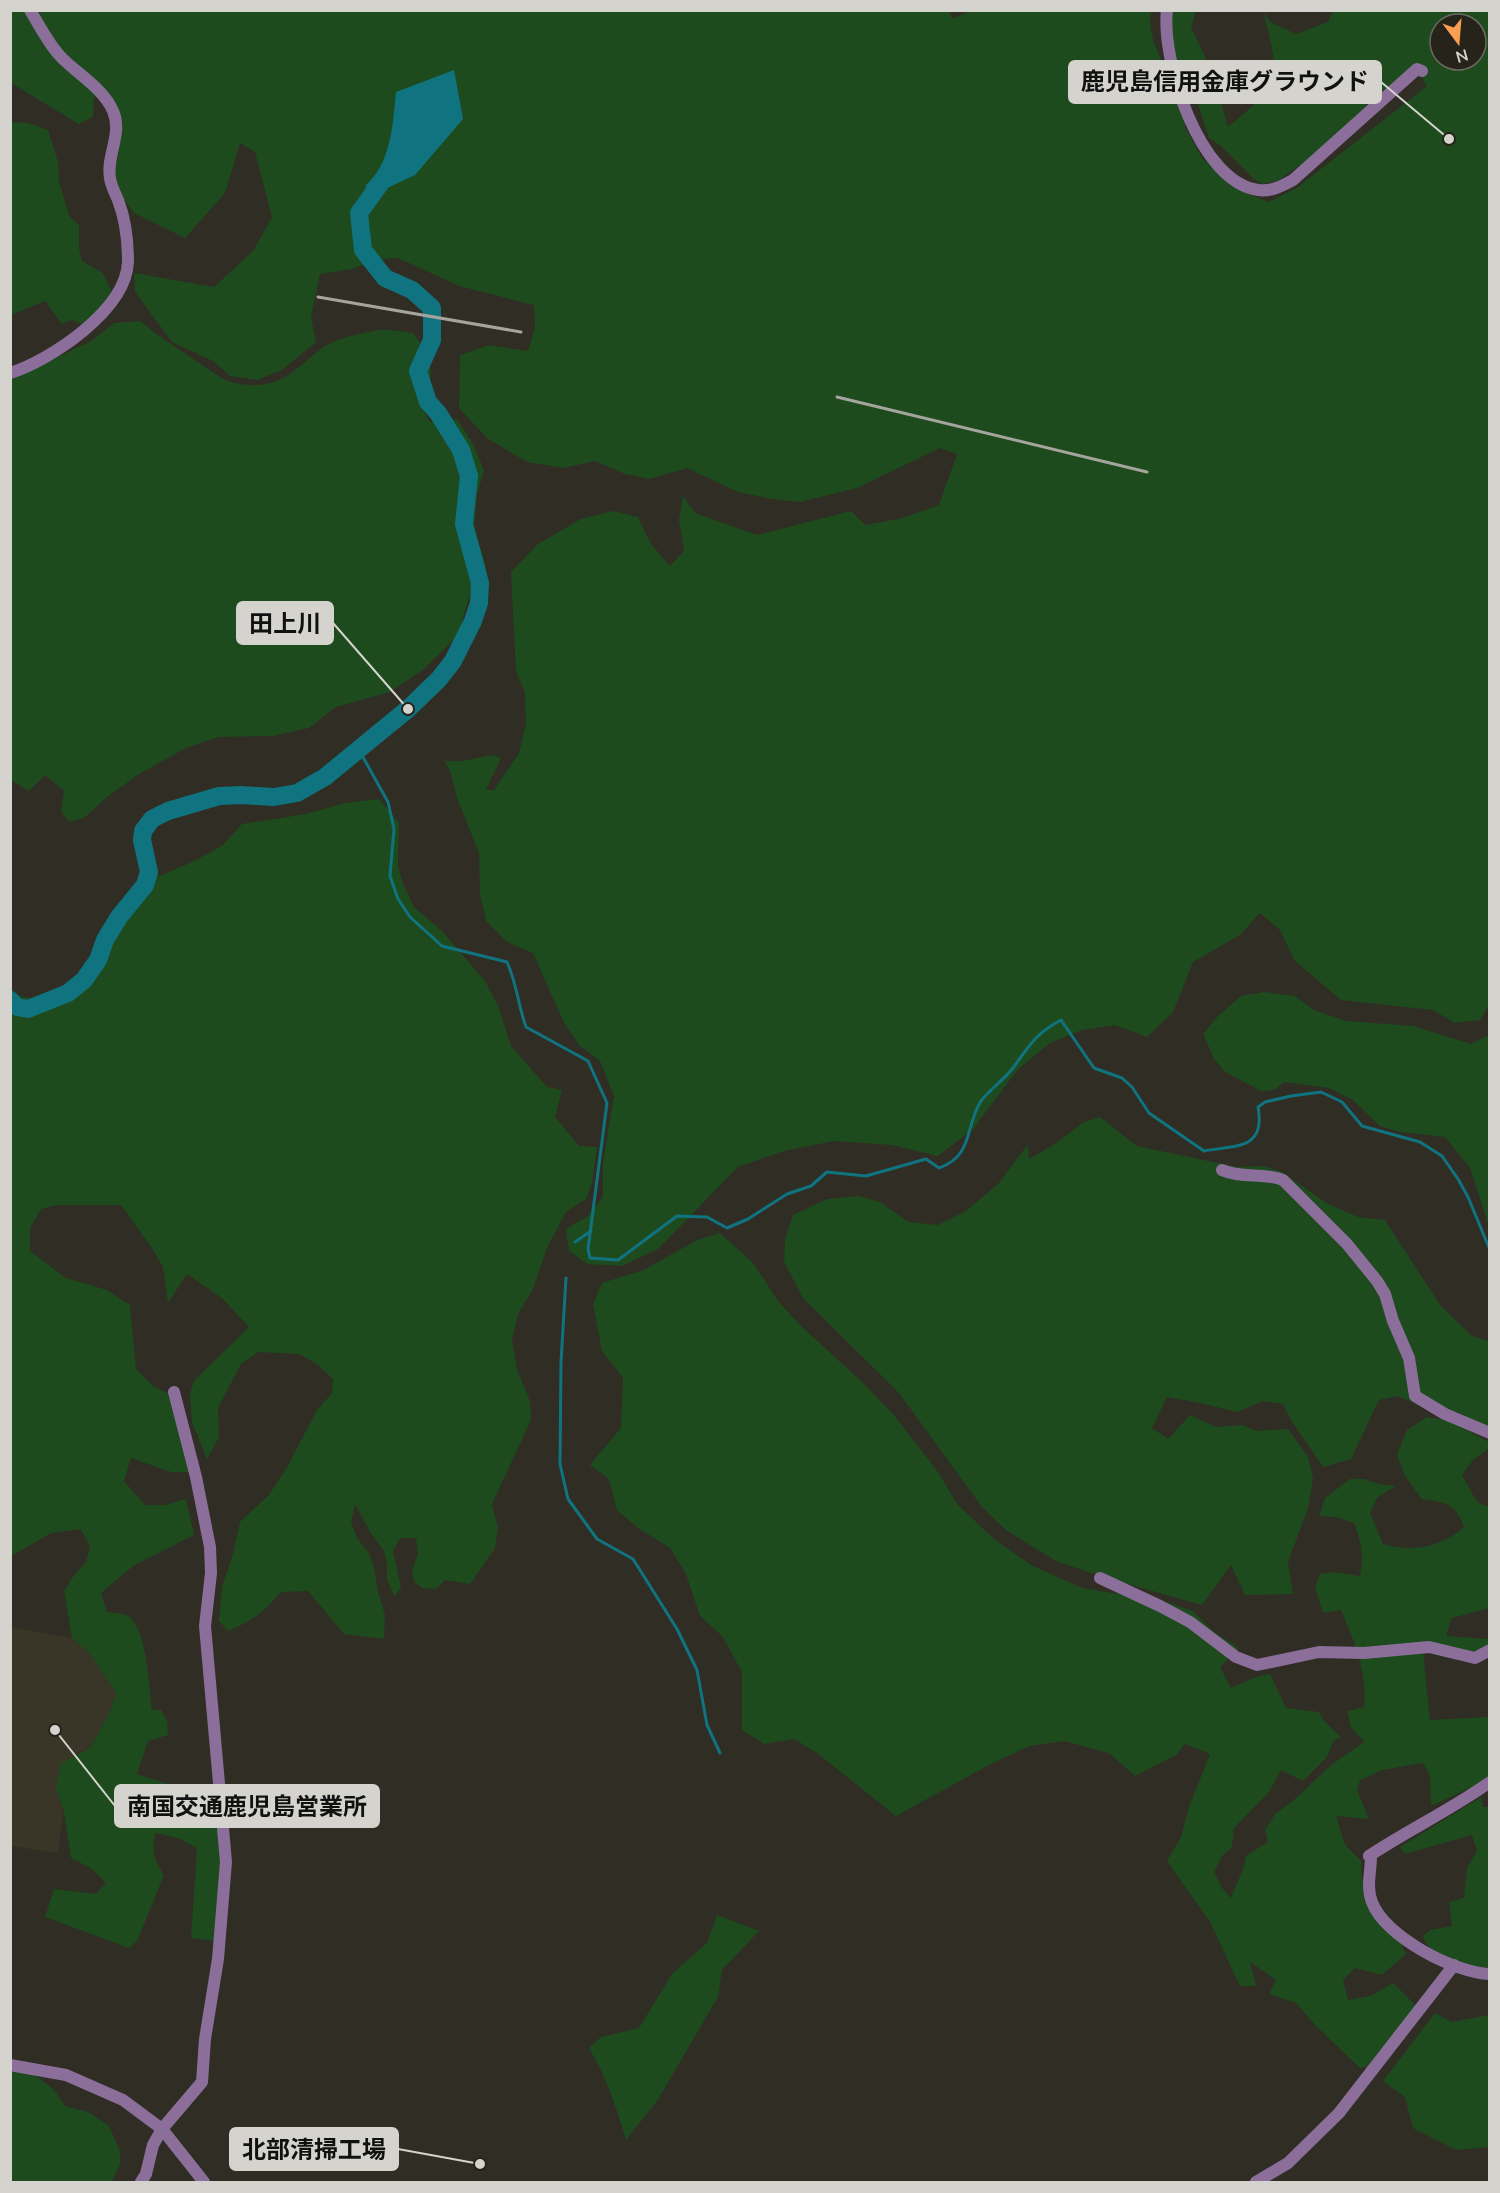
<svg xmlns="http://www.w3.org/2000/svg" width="1500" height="2193" font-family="Mulish,'Noto Sans JP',sans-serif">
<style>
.built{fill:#3a3627}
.green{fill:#1e4b1e;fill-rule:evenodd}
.water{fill:#107480}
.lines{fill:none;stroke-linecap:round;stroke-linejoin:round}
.stream{stroke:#107480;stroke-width:3}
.river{stroke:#107480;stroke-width:18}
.minor{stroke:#8c6e9a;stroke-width:12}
.tertiary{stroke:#8c6e9a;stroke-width:12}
.rail{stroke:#a5a49d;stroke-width:3}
.leader{fill:none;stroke:#d4d3cd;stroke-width:2}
.callout-dot{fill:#d4d3cd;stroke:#25231a;stroke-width:2}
.callout{fill:#d4d3cd;stroke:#d4d3cd;stroke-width:2}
.callout-label{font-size:24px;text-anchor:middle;font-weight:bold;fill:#111}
</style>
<rect width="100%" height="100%" fill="#2f2d24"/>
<polygon class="built" points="10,1627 72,1638 90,1654 116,1693 109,1713 90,1748 77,1753 56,1788 63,1812 58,1853 11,1846"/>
<g class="green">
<path d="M948,10l5,9 18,-9 180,1c-6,31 21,69 38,94l-4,22 17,31 42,34 25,10 29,-15 129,-101 -10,-16 -108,89 -32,22 -15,3 -9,-6 -32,-32 -12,-8 -14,-43 -14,-19 -20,-54 -1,-11h36l-5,16 23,49 14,51c18,-15 48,-37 46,-63 -1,-17 -7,-35 -10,-52l6,10 26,12 32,-12 5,-11h156v994l-9,15 -25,3 -22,-13 -92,-10 -46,-39 -15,-31 -20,-17 -20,22 -47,27 -20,50 -26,25 -32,-12 -33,5 -32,13 -32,26 -45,60 -35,27 -46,-11 -58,-4 -50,10 -46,16 -80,82 -36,17 -35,-2 -18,-13 -3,-22 22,-13 15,-19v-35l11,-66 -14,-35 -21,-16 -15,-22 -31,-70 -26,-11 -21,-21 -6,-27 -1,-41 -22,-55 -6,-25 -6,-12h18l28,-6 10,3 -15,32h8l25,-37 7,-29 -1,-32 -9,-21 -5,-99 27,-28 43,-25 32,-8 25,6 13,27 19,22 14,-15 -5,-31 4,-24 12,17 62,22 94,-24 14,14 38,-7 36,-13 18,-51 -17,-6 -83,40 -57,14 -28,-3 -34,-7 -51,-24 -37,11 -25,-5 -30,-13 -31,7 -37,-6 -39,-23 -29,-31 1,-53 29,-10 39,6 7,-24 -1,-22 -75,-19 -61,-28 -19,1 -28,10 -31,5 -9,43 5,25 -34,28 -25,10 -27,-4 -17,-15 -41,-19 -37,-50 -1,-19 80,14 39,-36 19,-34 -17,-65 -15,-9 -15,50 -40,45 -51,-25 -25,-35 1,-76 -16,-5 -1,20 -14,7 -68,-41v-72zM1440,24h36v36h-36z"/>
<polygon points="11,122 28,123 48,130 58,162 59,181 69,216 79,225 79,248 82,261 103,273 114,297 90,328 72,320 62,324 45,301 11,315"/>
<path d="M140,321l15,12 65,44c20,11 46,11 67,-1 17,-11 29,-27 48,-35 13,-5 32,-9 45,-11 10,-1 22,2 33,3l16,22 2,19 -10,33 9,15 27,-3 16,25 11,26 -7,25 -3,32 12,39 -15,25 -13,44 -34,34 -34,23 -54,15 -27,21 -36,8 -54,1 -33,11 -47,26 -32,23 -23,21 -15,4 -8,-11 3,-20 -19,-16 -16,16 -18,-11 -1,-400 81,-39 23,-18z"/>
<path d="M379,799l20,24 -1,42 5,19 11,23 27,23 44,51 13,25 13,40 36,41 15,3 -7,27 24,29 18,1 -5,36 -6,16 -20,13 -19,36 -14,41 -15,25 -6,26 5,29 13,32 1,19 -39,84 6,24 -3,20 -25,36 -25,-4 -9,9 -14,-1 -8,-7 -2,-10 6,-18 -2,-15h-16l-7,13 8,37 -7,8 -7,-16v-16l-3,-13 -12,-16 -17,-31 -4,18 6,16 13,17 5,16 2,18 8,26 -1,24 -40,-5 -36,-43 -27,1c-15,18 -31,31 -53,39l-9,-10 3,-34 11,-33 7,-32 29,-27 17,-26 31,-59 15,-17 1,-14 -16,-15 -18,-10 -41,-2 -17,12 -23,44 1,29 -12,22 -15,-37 -2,-28 4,-13 55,-54 -26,-28 -36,-25 -19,29 -5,-36 -11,-19 -31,-43h-65l-15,4 -11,19v23l36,27 41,12 23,15 6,64 17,17 25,12 16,74h-23l-40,-14 -7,23 21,24h20l21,-6 8,36 -61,31 -32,27 6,19c6,1 14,1 19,3 21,9 23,73 26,95h9l6,10 1,15 -20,6 -11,33 45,15 4,17v17l43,7 -6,64v48l-32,-4 6,-90 -19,-10 -22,-5c-6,17 -1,28 8,42l-27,66 -8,7 -84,-31 9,-28 42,5 10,-11 -14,-14 -21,-11 -7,-46 -8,-24 5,-25 29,-15 19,-35 7,-20 -26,-39 -18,-16 -8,-47 9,-14 13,-15 4,-15 -9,-18 -30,4 -38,22 -2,-1 -1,-566 10,8 17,3 26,2 17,-7 18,-20 25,-68 9,-12 27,-18 31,-13 32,-17 20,-22 64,-10 39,-11z"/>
<polygon points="1264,992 1295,996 1314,1010 1346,1021 1413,1026 1471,1044 1489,1035 1489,1226 1470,1168 1445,1137 1400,1132 1380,1126 1353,1100 1329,1088 1285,1082 1274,1090 1261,1091 1225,1072 1214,1059 1203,1034 1218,1016 1241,996"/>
<polygon points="1100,1117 1137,1146 1237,1167 1264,1166 1282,1172 1328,1204 1358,1217 1385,1220 1440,1305 1472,1336 1489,1341 1489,1428 1458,1412 1435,1411 1397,1396 1379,1400 1351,1459 1323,1467 1291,1420 1283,1404 1263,1401 1237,1412 1205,1404 1167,1397 1152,1428 1168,1439 1190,1415 1216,1427 1242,1425 1257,1431 1288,1429 1308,1457 1313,1478 1308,1508 1288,1562 1293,1594 1245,1595 1231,1565 1202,1605 1103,1577 1056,1561 1007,1531 982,1507 899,1393 803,1298 784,1262 785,1239 793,1215 827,1199 859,1196 880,1202 909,1222 938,1225 966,1211 999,1183 1028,1144 1029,1159 1058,1142 1082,1123"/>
<path d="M720,1233l34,31 24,37 23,25 60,55 32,33 45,58 19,32 37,35 37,26 51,23 85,14 26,9 21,21 25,16 -19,19 11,21 25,-11 14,-3 16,34 33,4 4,8 18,17 -7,3 -7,17 -24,24 -22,-11 -12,22 -35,36 -2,19 -10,9 -8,16 8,16 9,10 12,-29 3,-13 22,-14 -3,-12 10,-16 19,-14 37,-35 33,-23 -13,-15 -4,-16 17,-4c4,-32 -10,-67 -23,-97l-18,3 -8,-26 5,-13 14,-2 26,4c4,-19 1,-35 -6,-53l-18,-6 -17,-1 6,-18 25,-19h15l13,5 18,2 -19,12 -7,15 13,31c30,9 58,3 81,-17 -9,-24 -18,-24 -42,-28l-17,-23 -8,-21 10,-25 20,-13 20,3 42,22v6l-16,12 -11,15 15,27 12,5v101l-37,10 -6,18 43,3v15l-66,-3 7,69 59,-3v58l-11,9 -47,22 -1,-30 -7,-13 -41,7 -22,10 -3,10 12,29 -33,-3 9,29 16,16c0,14 3,35 12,47 14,19 24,22 33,46l-24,21 -27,-7 -12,12 5,20 22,-4 23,-13 24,24 -38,58 -19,3 -45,-43 -19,-22 -27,-9 7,-14 -26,-18 6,24h-16l-30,-64 -43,-61 14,-24 8,-30 21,-53 -25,-10 -9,11 -41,21 -26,-23 -45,-12 -35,5 -40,19 -93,51 -79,-63 -23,-14 -30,5 -22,-14v-58l-20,-36 -22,-20 -14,-42 -16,-26 -32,-20 -21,-18 -8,-31 -19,-14 31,-37 2,-50 -21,-27 -9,-47 9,-21 42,-13 53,-30z"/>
<path d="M1481,1797l2,10h6v160c-22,3 -59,-7 -66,-31l7,-6 22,-4 -3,-24 15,-4 3,-30 10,-17 -5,-16 -67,19 -5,-7z"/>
<path d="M717,1915l42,16 -37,39 -4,27 -61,104 -31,39c-9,-31 -20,-64 -37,-92l12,-11 38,-9 33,-54 35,-31z"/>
<polygon points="1435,2013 1452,2022 1489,2015 1489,2147 1456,2150 1413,2128 1405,2097 1383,2081"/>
<polygon points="11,2070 29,2070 54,2090 65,2106 88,2112 109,2126 120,2151 120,2164 112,2182 11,2182"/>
</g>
<path class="water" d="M454,70l9,49 -48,56 -34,16 -16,-5c26,-22 28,-62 31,-94z"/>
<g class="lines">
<g class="stream">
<path d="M359,750l29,52 6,27 -4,47 8,23 12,18 32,29 65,16c10,22 11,43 19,65l62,34 19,42 -19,146 2,9 28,2 59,-44 30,1 20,11 21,-9 39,-25 24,-8 16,-14 39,4 60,-17 13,9c35,-12 26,-43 42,-67 9,-12 23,-21 32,-33 17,-23 22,-34 48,-48l33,48 28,10 10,9 17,26 55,38c32,-6 62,-1 54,-44l7,-5 26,-6 30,-4 21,10 20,24 58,16 22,14 16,23 10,18 22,53"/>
<polyline points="575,1242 591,1231"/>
<polyline points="566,1278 561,1362 560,1464 568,1499 597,1539 633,1559 677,1629 697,1670 707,1725 720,1753"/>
</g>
<polyline class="river" points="10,1000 17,1007 28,1009 68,993 84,980 98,960 105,940 119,917 145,885 149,872 142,840 143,831 152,819 168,811 219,796 241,795 274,797 297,793 325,777 408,709 439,679 453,661 473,621 479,603 480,583 464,524 469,476 461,450 438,413 428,402 418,371 432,340 432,308 412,290 385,278 363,250 359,213 380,184"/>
<g class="minor">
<path d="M1167,10c-6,50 32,172 91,180 13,2 24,-4 35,-10l124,-111 5,2"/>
<path d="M10,373c41,-13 116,-63 118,-111 0,-19 -3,-44 -10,-62 -3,-7 -7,-14 -8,-22 -4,-23 13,-44 3,-67 -10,-23 -36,-37 -53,-55 -12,-13 -21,-31 -30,-46"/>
<path d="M1222,1170c19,9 41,2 61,10l64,64 30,37 8,13 8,27 16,37 6,38 30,18 45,19"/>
<polyline points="1100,1578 1160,1606 1190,1622 1236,1657 1257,1665 1319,1652 1364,1653 1429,1647 1475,1658 1490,1650"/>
<path d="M1369,1856h2c0,16 -5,31 1,46 12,34 82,71 118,72"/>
<path d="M1369,1856c39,-26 82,-46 121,-74"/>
<polyline points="141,2182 146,2174 153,2145 162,2129 202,2082 205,2039 218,1959 226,1862 205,1626 211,1573 210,1547 196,1477 174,1392"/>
<polyline points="1256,2182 1288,2163 1339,2113 1454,1965"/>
</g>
<polyline class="tertiary" points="10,2065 66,2075 123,2100 162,2129 204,2182"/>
<g class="rail">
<polyline points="318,297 521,332"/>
<polyline points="837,397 1147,472"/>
</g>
</g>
<path class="leader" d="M1449 139L1381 82M408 709L333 623M55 1730L115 1806M480 2164L398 2149"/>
<g class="callout-dot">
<circle cx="1449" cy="139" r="6"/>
<circle cx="408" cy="709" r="6"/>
<circle cx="55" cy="1730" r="6"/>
<circle cx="480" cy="2164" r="6"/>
</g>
<g class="callout">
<rect x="1069" y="61" width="312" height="42" rx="6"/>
<rect x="237" y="602" width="96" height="42" rx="6"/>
<rect x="115" y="1785" width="264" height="42" rx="6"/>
<rect x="230" y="2128" width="168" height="42" rx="6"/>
</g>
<g class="callout-label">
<text x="1225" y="90">鹿児島信用金庫グラウンド</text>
<text x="285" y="632">田上川</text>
<text x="247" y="1815">南国交通鹿児島営業所</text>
<text x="314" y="2158">北部清掃工場</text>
</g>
<rect width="1500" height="2193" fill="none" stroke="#d4d3cd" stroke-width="24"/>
<g transform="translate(1458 42) rotate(164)"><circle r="28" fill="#25231a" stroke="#6b6962" stroke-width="1.5"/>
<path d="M0-4.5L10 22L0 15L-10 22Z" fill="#fc9e52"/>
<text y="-9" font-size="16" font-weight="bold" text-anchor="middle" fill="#d4d3cd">N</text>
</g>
</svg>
